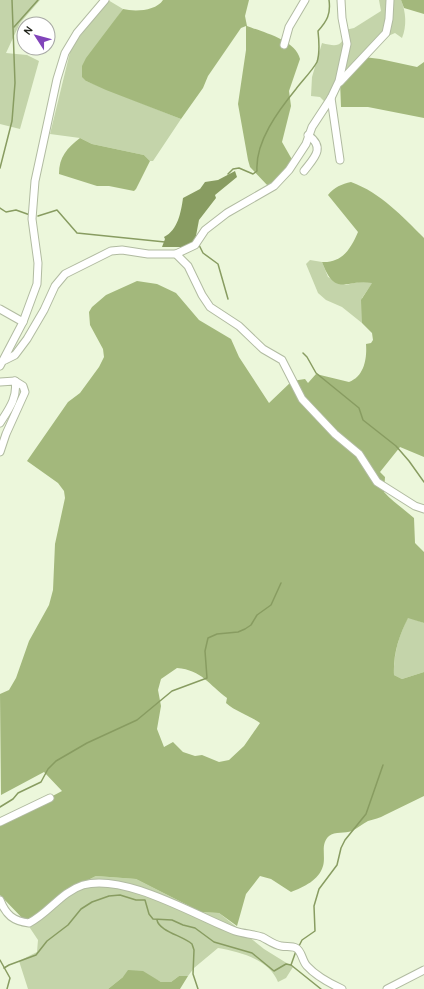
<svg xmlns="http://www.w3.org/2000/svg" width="424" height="989" font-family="Karla,sans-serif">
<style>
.green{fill:#c4d4aa}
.forest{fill:#a3b87c;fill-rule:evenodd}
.water{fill:#889c61}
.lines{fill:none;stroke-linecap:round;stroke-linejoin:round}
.stream{stroke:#889c61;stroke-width:1.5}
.minor-casing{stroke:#b1bba1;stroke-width:9}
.minor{stroke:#fff;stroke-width:7}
</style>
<rect width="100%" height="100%" fill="#ecf7db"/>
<g class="green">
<polygon points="0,0 40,0 20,23 6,53 27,55 39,61 20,129 0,124"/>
<polygon points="108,0 123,9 114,22 86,81 181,119 153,161 150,161 144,155 92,144 80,138 50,134 71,48"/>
<path d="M379,0h22c5,12 6,26 1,38l-7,-5c-28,11 -52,46 -69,70l-6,-6 -9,-1 1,-19 10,-34c15,4 21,4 23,-13l9,-2 27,-17z"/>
<polygon points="310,260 322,262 328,277 346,285 362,281 373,282 362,298 362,323 342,307 326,300 318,293 306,264"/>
<path d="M408,617l16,6v49l-22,7 -8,-4c-1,-21 5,-39 14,-58z"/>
<path d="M96,876l40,3 65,33 18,1 45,36 29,18 -7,11 -8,4c-9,-23 -38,-30 -60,-34l-24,20 -6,8h-9l-8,6h-10l-8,-4 -30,-1 -15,12h-80l-9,-28 18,-9 1,-12 -12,-18 34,-28z"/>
</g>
<g class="forest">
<path d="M163,0h86l-4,16 2,10c15,6 49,14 53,33l-11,32 2,15 -9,36 12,21 -26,23 -18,-19 -2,-7 -10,-56 8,-54v-24l-5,2 -33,48 -5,12 -22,31 -75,-29 -20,-9 -4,-4v-11l4,-8 37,-49c12,3 33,2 40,-9z"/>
<polygon points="401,0 424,0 424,14 404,8"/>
<polygon points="364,57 380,59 417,67 424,62 424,118 368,107 341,107 340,81"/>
<path d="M80,138l12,6 52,11 6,6 -14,28 -2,2 -25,-5h-12l-38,-12c0,-17 8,-26 21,-36z"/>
<path d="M351,182c30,11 51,34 73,56v219l-24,-10 -20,25 5,5 -1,15c9,10 20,17 30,26l1,25 9,9v71l-16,-5c-9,18 -15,36 -14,57l8,4 22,-7v124c-13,6 -26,13 -39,19 -5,3 -11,4 -17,6 -6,3 -10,7 -16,10 -7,3 -17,0 -23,5 -9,8 -3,20 -6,30 -4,14 -19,21 -32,26l-20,-13 -11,-3 -14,18 -9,32 -18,-13 -18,-1 -65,-33 -40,-3 -36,18 -21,25 -13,3 -26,-27v-71l62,-33 -18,-19 -43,23 -1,-101 9,-4 7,-12 13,-37 20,-36 4,-15 2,-46 10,-46 -1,-7 -6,-8 -31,-22 41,-59 12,-9 19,-26 5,-10 -1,-8 -13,-24 -1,-13 3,-5 14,-12 31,-14 20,3 19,9 23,27 32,19 8,18 30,46 23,-22 13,-2 3,4 8,-9 33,8c16,-6 18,-25 17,-38l5,-1 2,-3 -1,-7 -10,-10 -1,-23 11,-17c-26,-5 -36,16 -50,-21 21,1 29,-14 36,-30l-30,-37c6,-8 14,-11 23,-13zM177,668c25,2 32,17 50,30l-1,5c10,9 23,12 34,20l-16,23 -15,14 -10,2 -17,-7 -7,1 -12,-4 -10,-10 -9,5 -7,-18 4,-23 -3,-16 3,-11z"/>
<polygon points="128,970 143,971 161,982 171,982 179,976 188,976 180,989 108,989 123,977"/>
</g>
<path class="water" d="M235,171l2,6 -22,18 1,3 -17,22 -4,21 -12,6h-21l3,-8 -1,-2c14,-7 17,-25 19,-39l17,-9 5,-7 13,-2z"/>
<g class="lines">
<g class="stream">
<polyline points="14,27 38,0"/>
<polyline points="0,168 12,121 15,83 12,0"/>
<path d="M228,174l5,-5 6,-1 14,6 4,-3c-2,-29 21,-60 39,-82 6,-8 16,-18 21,-27 3,-9 2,-22 1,-31 9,-10 13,-17 11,-31"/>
<polyline points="0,208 6,212 16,210 30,215"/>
<polyline points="38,216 57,210 77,233 165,242"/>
<polyline points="199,245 203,253 218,264 228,299"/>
<polyline points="303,353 307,357 316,373 359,408 363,420 396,446 409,461 424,482"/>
<polyline points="0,807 13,799 18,793 41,782 48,769 56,761 87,743 137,720 172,691 207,678 205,651 208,638 217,634 238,632 245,629 251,625 257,615 271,605 281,583"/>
<path d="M157,920c2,11 26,16 35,24l2,6 -1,24 5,15"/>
<polyline points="299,946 302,940 315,931 314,906 319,889 337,865 341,848 345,840 366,814 383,765"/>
<polyline points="0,960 10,978 7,989"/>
<polyline points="291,965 296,951"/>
<polyline points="4,968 9,965 36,955 47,941 68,925 81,909 92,902 109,896 120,895 136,900 145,900 149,914 153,919 172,920 183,925 195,928 214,942 252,953 274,971 286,964 291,965 321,989"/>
</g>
<g class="minor-casing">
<g id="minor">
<polyline points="284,45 289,27 305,0"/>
<polyline points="340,82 386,33 389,19 390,0"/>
<polyline points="331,98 340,160"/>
<path d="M304,171c10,-13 22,-23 4,-36"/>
<polyline points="176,254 195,245 205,230 227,213 274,186 289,170 306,144 312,127 331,98 339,81 347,44 342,18 341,0"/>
<polyline points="0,309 23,322"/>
<polyline points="5,360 15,355 27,339 44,310 55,286 65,274 111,251 122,250 148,254 176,254 188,266 202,295 210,307 239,326 263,349 282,360 302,399 335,434 359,454 377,482 415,506 424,509"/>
<polyline points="0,366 23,322 37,284 38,263 32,219 35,181 57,79 65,53 77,33 105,0"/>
<path d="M0,382l15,-1c3,16 -6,28 -15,42"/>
<polyline points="0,452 6,434 25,392 23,386 15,381"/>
<polyline points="0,822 50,798"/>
<path d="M0,900c6,15 13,21 29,23 20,-10 32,-31 54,-38 42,-12 113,31 152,46 9,3 18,3 27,6 6,3 12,8 19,9 5,1 11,0 15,2 6,3 6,13 11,18 9,10 22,17 35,23"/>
<polyline points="387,989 424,970"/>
</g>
</g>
<use href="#minor" class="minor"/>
</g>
<g transform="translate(36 36) rotate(306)"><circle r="19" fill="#ffffff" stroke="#a7a8a4"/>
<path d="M0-3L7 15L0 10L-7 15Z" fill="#8144ba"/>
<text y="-6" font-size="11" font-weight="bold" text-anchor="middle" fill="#22251c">N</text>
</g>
</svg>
